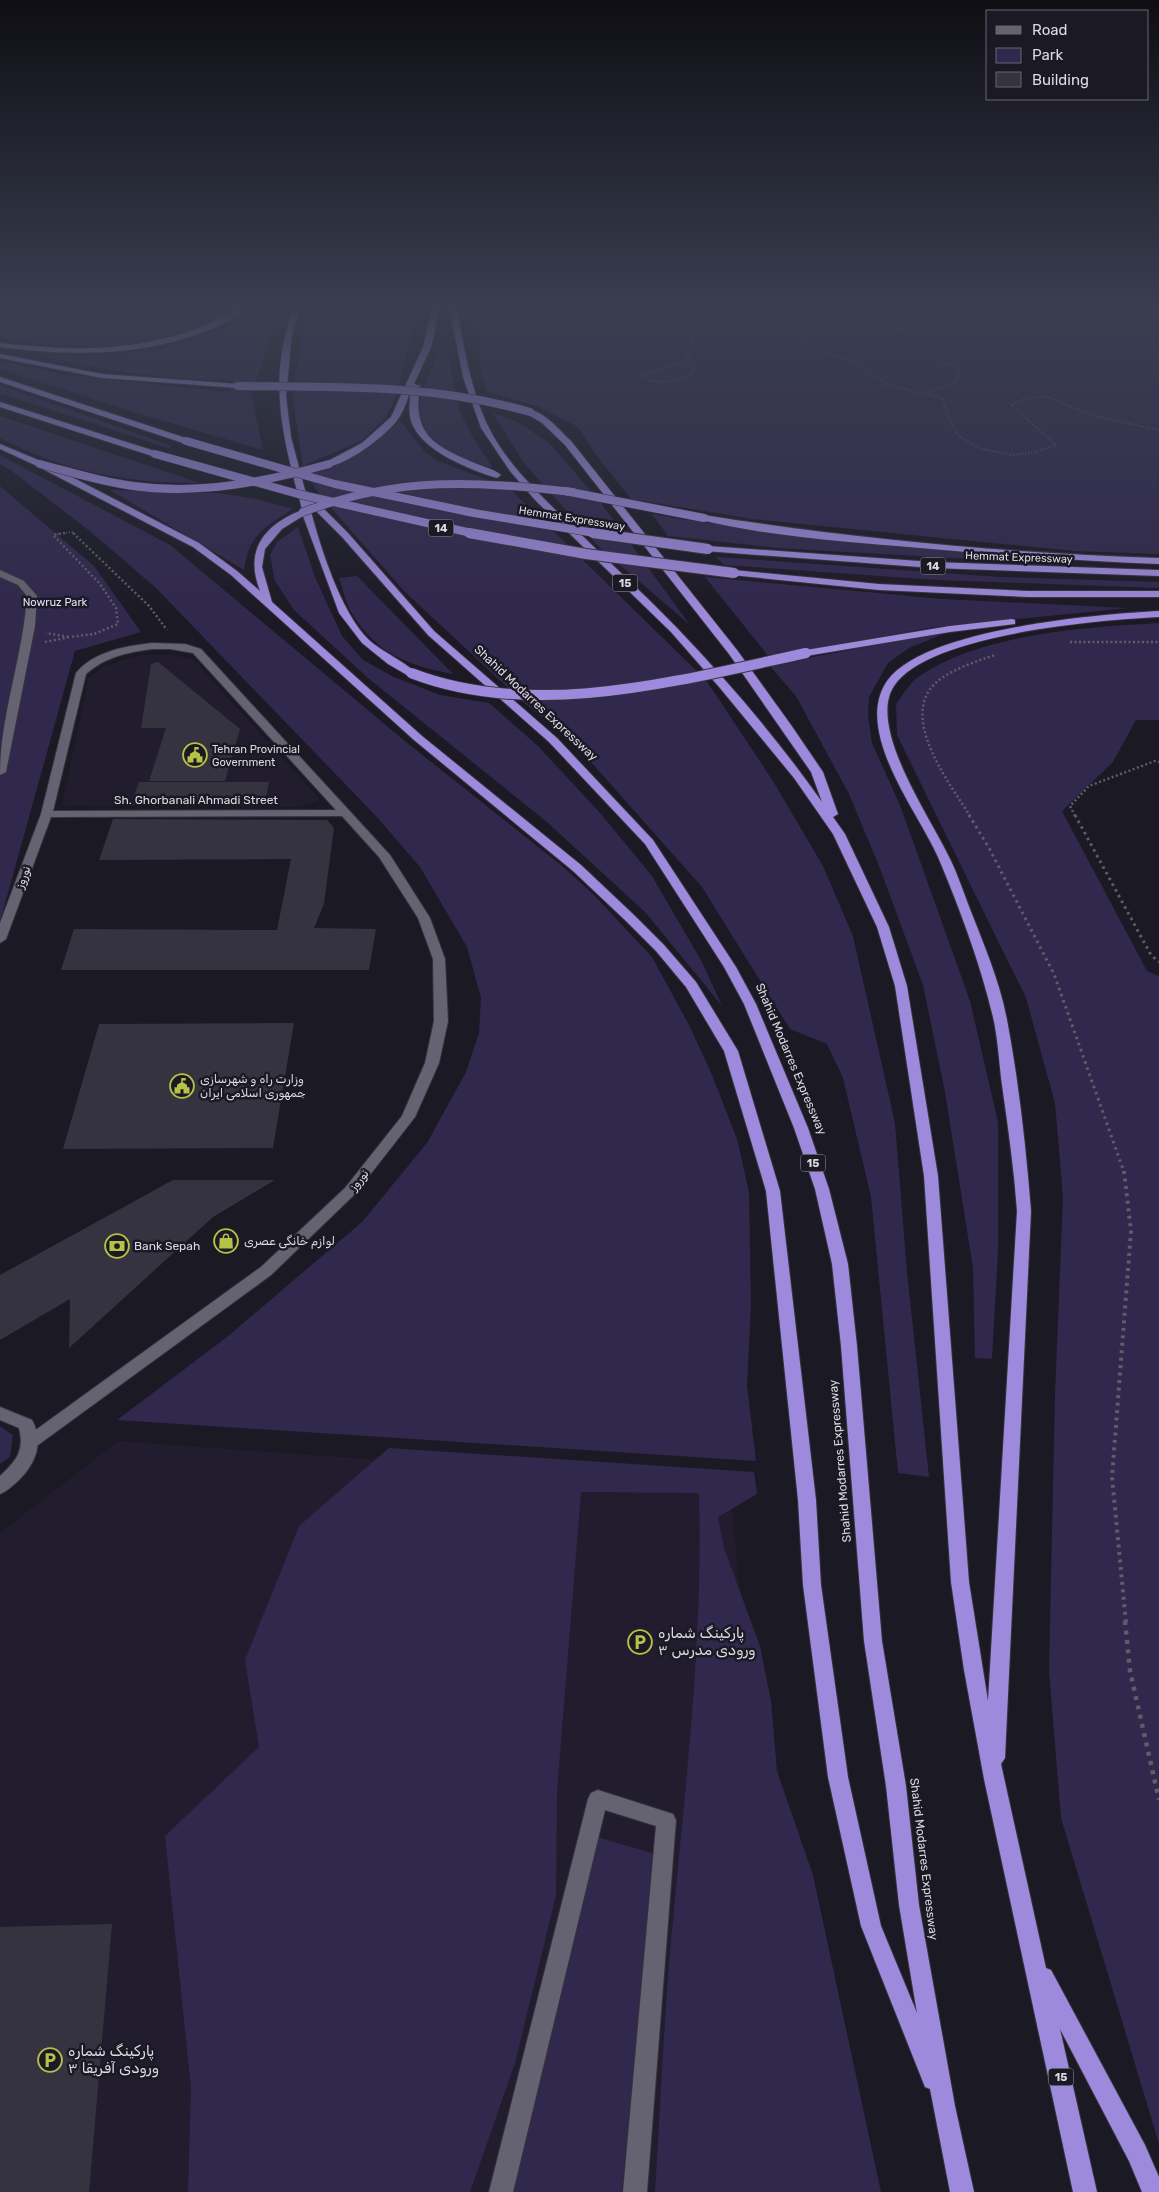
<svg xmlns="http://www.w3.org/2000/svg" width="1159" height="2192" font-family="Rubik,'Noto Naskh Arabic',sans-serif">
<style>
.built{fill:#211d2f}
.green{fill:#31284d}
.building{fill:#363340}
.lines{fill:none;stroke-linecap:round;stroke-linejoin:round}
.service-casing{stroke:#35333c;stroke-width:2}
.pedestrian-casing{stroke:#35333c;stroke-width:2}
.tertiary-casing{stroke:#35333c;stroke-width:2}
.trunk-casing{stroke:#35333c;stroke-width:2}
.path-far4{stroke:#5f5d67;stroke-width:2;stroke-dasharray:1 2;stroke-linecap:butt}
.path-far3{stroke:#5f5d67;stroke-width:2.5;stroke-dasharray:2 2.5;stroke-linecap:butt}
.path-far2{stroke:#5f5d67;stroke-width:3;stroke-dasharray:2.5 4;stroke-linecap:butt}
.path-far1{stroke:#5f5d67;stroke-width:4;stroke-dasharray:3 4.5;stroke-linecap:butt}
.path{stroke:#5f5d67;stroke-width:4.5;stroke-dasharray:4 5.5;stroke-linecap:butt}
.service{fill:#656371;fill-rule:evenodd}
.pedestrian{fill:#656371;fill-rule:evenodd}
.tertiary{fill:#656371;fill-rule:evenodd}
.trunk{fill:#9e8adc;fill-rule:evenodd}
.trunk-bridge-far1-casing{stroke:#35333c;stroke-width:9;stroke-linecap:butt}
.trunk-bridge-casing{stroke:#35333c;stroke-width:12;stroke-linecap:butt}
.trunk-bridge-far1{stroke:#9e8adc;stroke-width:8}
.trunk-bridge{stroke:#9e8adc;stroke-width:10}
.labels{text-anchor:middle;stroke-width:5;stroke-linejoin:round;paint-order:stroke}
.far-street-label{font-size:11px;fill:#dbdae2;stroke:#1b1924}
.shield{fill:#1b1924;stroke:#a1a0a9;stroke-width:1}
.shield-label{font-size:11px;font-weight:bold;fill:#dbdae2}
.far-park-label{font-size:11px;fill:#e3ddfb;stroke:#1b1924}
.far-poi-label{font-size:11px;fill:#dbdae2;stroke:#1b1924;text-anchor:start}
.street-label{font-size:12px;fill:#dbdae2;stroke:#1b1924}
.poi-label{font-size:12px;fill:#dbdae2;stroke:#1b1924;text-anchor:start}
.near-poi-label{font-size:15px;fill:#dbdae2;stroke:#1b1924;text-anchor:start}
</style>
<rect width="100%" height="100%" fill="#1b1924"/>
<g class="built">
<polygon points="139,655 174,655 194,660 320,800 299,807 62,806 88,679 104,666"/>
<polygon points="118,1441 730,1485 794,2192 0,2192 0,1533"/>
</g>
<g class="green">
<path d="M0,311h224c-74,44 -143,40 -224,27z"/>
<path d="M251,311h31l-12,25 -7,26 -12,31 12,57 -123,-36 -140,-45v-8l66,14 163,17 4,-12c-66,0 -132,-9 -196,-26 72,3 154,1 214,-43z"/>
<polygon points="310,311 419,311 394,400 385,419 361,441 303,466 293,401 295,376 306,318"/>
<polygon points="477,311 1146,311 1159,328 1159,554 1074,551 752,519 631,499 597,456 578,427 537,406 487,392 480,369"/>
<path d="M440,352l7,1 12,57 13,26 21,32c-24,-7 -63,-21 -72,-47 -6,-16 10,-55 19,-69z"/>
<polygon points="0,385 172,446 168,448 0,393"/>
<polygon points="493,413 516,421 549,443 598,499 690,625 598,546 524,463"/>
<path d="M0,416l200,67c-74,0 -134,-11 -200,-45z"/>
<path d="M400,421l24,30 14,10 71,27 197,192 67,101 50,85 30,70 42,187 12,149 22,205 -31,-4 -27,-276 -28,-119 -16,-34 -37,-15 -88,-142 -128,-144 -52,-42 -118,-110 -85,-97 -12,-20c43,-11 59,-25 93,-53z"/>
<polygon points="0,455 170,545 406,742 561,865 593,894 652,957 690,1027 712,1075 737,1139 749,1192 751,1305 747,1385 756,1461 117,1420 227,1337 362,1222 427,1143 466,1072 479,1033 481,998 467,947 420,867 376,816 156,588 91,532 12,471 0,464"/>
<polygon points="0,486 94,566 141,632 75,651 0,922"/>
<path d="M110,490l108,3 38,6 37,10c-28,18 -44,25 -49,61z"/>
<path d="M652,514c123,21 244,34 368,43l1,5 -244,-14 -109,-12z"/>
<polygon points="298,527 315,577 342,636 363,660 394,677 440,695 489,703 538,746 601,814 652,876 702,962 722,1006 646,913 547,822 368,678 294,610 275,581 270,555 277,542"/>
<polygon points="716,557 1001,577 1159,582 1159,588 937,580 724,565"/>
<path d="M357,576l96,98c-43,-8 -76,-20 -100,-59 -7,-10 -10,-25 -14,-37z"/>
<polygon points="705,577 942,599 1128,608 928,628 769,657"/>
<path d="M1159,623v97h-23l-23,42 -51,49 85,160 12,5v1168l-98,-326 -12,-147 6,-277 8,-197 -8,-94 -29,-105 -129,-263 -1,-31c6,-8 13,-20 21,-26 60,-44 169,-51 242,-55z"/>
<polygon points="948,632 909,648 888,663 869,697 868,716 872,743 900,805 970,1001 998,1122 998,1252 992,1359 975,1358 973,1268 945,1092 923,985 879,866 849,794 796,696 769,665"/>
<polygon points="0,1426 13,1435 10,1457 0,1464"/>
<path d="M389,1448l365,24 3,22 -39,23 6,31 36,98 11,55 6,70 36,104 68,317h-226c6,-98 10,-196 20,-293 13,-137 28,-269 24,-406l-118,-1 -24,299 -1,104 -41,168 -45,129h-282l3,-104 -26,-252 94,-89 -14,-87 54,-134z"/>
<polygon points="590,1835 655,1854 622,2192 513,2192"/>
</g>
<g class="building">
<polygon points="158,662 240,729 225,781 149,781 166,728 141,728 151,664"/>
<polygon points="139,782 269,782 264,805 131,805"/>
<polygon points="113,819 327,820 334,828 324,904 314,928 376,929 369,970 61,970 74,929 277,930 291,859 99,860"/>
<polygon points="294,1023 273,1148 63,1149 99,1024"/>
<polygon points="173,1180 275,1180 213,1217 69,1348 70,1299 0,1340 0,1275"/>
<polygon points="112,1924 89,2192 0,2192 0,1927"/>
</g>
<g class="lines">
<g class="service-casing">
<g id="service">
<path d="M153,643l32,1 16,5 189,206 40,63 15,41 3,62 -9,42 -24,54 -60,77 -84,81 -233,170 -6,2 -6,-2 -2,-4 2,-4 235,-170 84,-79 57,-72 23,-53 9,-42 -1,-62 -15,-41 -39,-61 -37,-41 -291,1 -45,122 -6,4v-20l41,-109 35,-141c18,-22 50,-27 77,-30zM153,649h17l23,4 143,157 -283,1 33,-137c19,-17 42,-22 67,-25z"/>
<polygon points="598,1790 673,1814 676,1820 647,2192 623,2192 656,1826 605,1810 513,2192 489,2192 588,1799 591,1793"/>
</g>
</g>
<g class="pedestrian-casing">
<path id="pedestrian" d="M0,570l24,11 13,15 -2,30 -29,146 -6,3c0,-60 23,-118 27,-179l-9,-11 -18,-8z"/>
</g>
<g class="tertiary-casing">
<path id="tertiary" d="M0,1407l32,13c12,22 4,43 -13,60 -6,5 -11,11 -19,14v-18c16,-15 25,-25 19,-48l-19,-8z"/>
</g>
<g class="trunk-casing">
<g id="trunk">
<path d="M235,311h9c-11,9 -27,16 -40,21 -66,25 -135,24 -204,15v-4c85,10 158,9 235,-32z"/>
<path d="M292,311h7l-7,24 -6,61 5,41 14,53 43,43 86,98 123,107 96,102 83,127 20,37 52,124 21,61 19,75 9,82 25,295 24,145 13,119 36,201 19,86h-24l-20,-103 -5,-2 -64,-161 -33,-149 -25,-192 -5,-85 -32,-309 -42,-140 -38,-64 -30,-36 -30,-30 -53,-50 -159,-131 -183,-165 -38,-28 -156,-81 -37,-17v-5l43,18 156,81 38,28 23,20c-16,-41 4,-66 42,-81l-3,-13 1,-2 -3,-4c-17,-65 -27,-115 -5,-180zM309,504l33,33 86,98 121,107 96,102 79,123 20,37 50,124 21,61 17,75 9,82 23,295 22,145 13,119 18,108 -36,-87 -33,-149 -27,-192 -5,-85 -36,-309 -42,-140 -42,-69 -32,-37 -30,-30 -53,-50 -159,-129 -150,-134 -10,-35 3,-18 17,-20 21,-13 36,97 23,30 26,21 19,11h8l1,-2c-10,-11 -34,-21 -47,-33 -29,-28 -50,-97 -60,-136z"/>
<path d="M432,311h7l-8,36 -17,37 6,2c-8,50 15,60 57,78 8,3 18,6 24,11l-4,3c-27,-8 -77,-28 -86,-57 -3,-10 -1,-21 0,-31 -4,10 -7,21 -13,29 -10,15 -54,49 -72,47v-4l36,-19 29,-26 32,-70z"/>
<path d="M450,311h7c8,39 14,81 32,117 17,35 52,68 80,95 36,35 73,69 108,105 52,54 102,113 145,174l-11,-30 -82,-118 -164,-209 -23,-22 -15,-9v-4c16,-1 33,21 44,31l166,209 54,75 32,47 15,42 -5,3 12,17 44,93 18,59 31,190 31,406 19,119 29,-490c-3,-42 -9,-84 -15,-126 -3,-23 -4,-46 -9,-68 -13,-54 -33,-108 -55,-160 -20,-45 -81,-121 -54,-171 30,-57 216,-72 275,-75v6c-60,3 -231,17 -265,69 -27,41 36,131 54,169 9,17 15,36 22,54 14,36 30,73 37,111 12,63 19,128 24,191l-26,547 -4,6 45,204 5,2 94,175 14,32v15h-17l-13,-31 -69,-132 37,163h-24l-89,-413 -20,-109 -13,-88 -27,-406 -29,-190 -18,-59 -44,-93 -39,-56 -74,-90 -49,-56 -135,-131 -26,-30 -29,-43 -18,-51z"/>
<polygon points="0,354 102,374 238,384 242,386 238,388 102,378 0,358"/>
<polygon points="0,377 189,439 190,441 183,443 0,382"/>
<polygon points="0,402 158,452 159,454 152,456 0,407"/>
<path d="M704,515c151,24 302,38 455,43v6c-80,-3 -159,-9 -239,-16 -73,-6 -148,-11 -219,-28v-4z"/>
<polygon points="708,546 933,562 1159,570 1159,576 933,568 705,551 705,547"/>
<polygon points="734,570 879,584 1028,591 1159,591 1159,597 1028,597 879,590 731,575 729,573"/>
<polygon points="1012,619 1015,620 1015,624 950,632 806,656 801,653 806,650 950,626"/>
</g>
</g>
<g class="path-far4">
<path d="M822,311c36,21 97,24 135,6l-3,-6"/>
<polyline points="1136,311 1148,328 1159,360"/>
<polyline points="771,319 814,348 854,362 887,385 942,398 951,423 960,437 982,449 1014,455 1035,452 1056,445 1011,405 1024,399 1045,396 1094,416 1159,430"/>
<polyline points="897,327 917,346 960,371 956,381 926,393"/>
<polygon points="686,358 695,364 692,375 669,382 648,381 642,374 682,363"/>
<polyline points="686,358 694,348 689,332 696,322 724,317 771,319 797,311"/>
<polyline points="57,534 72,532 75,534"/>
</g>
<g class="path-far3">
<polyline points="65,533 53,535 100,584 116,608 118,624 94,634 70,637"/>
<polyline points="73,533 149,606 167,630"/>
<polyline points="45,642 70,637 46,633"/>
<polyline points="1070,642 1159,642"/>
<path d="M970,816c-19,-31 -67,-92 -39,-128 12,-16 46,-27 64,-33"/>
<polyline points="1075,816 1070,806 1089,786 1155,761 1159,762"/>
</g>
<g class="path-far2">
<polyline points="969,815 989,848 1054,974 1124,1172"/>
<polyline points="1075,815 1151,955 1159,962"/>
</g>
<polyline class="path-far1" points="1124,1171 1131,1231 1112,1477 1126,1623"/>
<polyline class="path" points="1125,1621 1130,1671 1159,1800"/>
<use href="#service" class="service"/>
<use href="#pedestrian" class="pedestrian"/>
<use href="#tertiary" class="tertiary"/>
<use href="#trunk" class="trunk"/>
<g class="trunk-bridge-far1-casing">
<g id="trunk-bridge-far1">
<path d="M238,386c99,1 196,-2 292,26"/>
<polyline points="186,441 335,484 474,513 601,534"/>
<polyline points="155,454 298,494 476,534"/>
<path d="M40,464c31,8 61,18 93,22 66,9 132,-4 196,-22"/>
<polyline points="565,491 704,518"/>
<path d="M303,512c96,-36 170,-31 270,-20"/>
</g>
</g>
<g class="trunk-bridge-casing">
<g id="trunk-bridge">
<polyline points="469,533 586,554 734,573"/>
<polyline points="593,533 708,549"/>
<path d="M411,673c124,48 270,7 395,-20"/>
</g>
</g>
<use href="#trunk-bridge-far1" class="trunk-bridge-far1"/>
<use href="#trunk-bridge" class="trunk-bridge"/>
</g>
<linearGradient id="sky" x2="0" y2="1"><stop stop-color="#0f0e14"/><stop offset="0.5" stop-color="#393e50"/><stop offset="1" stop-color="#393e50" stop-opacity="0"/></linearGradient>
<rect width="1159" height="618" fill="url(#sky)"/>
<defs>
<g id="civic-ring" transform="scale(1.25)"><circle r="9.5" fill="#1b1924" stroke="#b6c148" stroke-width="1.5"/><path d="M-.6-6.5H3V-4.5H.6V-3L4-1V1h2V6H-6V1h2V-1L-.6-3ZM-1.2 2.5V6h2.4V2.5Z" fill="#b6c148"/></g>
<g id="shop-ring" transform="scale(1.25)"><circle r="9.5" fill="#1b1924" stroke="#b6c148" stroke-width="1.5"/><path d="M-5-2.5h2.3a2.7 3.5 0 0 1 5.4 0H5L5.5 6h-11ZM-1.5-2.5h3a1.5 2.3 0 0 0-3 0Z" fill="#b6c148"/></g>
<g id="bank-ring" transform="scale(1.25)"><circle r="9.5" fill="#1b1924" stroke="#b6c148" stroke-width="1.5"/><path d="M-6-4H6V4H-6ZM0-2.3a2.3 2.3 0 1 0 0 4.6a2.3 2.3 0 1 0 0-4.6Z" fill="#b6c148"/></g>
<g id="parking-ring" transform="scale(1.25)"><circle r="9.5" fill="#1b1924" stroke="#b6c148" stroke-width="1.5"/><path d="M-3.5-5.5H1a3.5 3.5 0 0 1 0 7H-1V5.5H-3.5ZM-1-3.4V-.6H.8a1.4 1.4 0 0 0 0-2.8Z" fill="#b6c148"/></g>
</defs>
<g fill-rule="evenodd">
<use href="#civic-ring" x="195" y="755"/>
<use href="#civic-ring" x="182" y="1086"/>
<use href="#shop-ring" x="226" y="1241"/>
<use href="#bank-ring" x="117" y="1246"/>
<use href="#parking-ring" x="640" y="1642"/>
<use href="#parking-ring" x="50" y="2060"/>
</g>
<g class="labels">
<g class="far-street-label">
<text transform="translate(572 518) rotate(9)" y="4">Hemmat Expressway</text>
<text transform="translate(1019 557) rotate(2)" y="4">Hemmat Expressway</text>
</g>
<g class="shield">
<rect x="428.5" y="519.5" width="25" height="17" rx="4"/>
<rect x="920.5" y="557.5" width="25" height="17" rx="4"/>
<rect x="612.5" y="574.5" width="25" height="17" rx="4"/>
<rect x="800.5" y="1154.5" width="25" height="17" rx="4"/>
<rect x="1048.5" y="2068.5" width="25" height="17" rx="4"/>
</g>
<g class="shield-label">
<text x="441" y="532">14</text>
<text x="933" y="570">14</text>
<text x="625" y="587">15</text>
<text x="813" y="1167">15</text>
<text x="1061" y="2081">15</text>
</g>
<g class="far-park-label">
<text x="55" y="606">Nowruz Park</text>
</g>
<g class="far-poi-label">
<text x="212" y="753">Tehran Provincial<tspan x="212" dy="13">Government</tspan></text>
</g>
<g class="street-label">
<text transform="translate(536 703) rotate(43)" y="4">Shahid Modarres Expressway</text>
<text x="196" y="804">Sh. Ghorbanali Ahmadi Street</text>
<text transform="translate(23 877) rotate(-70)" y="4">نوروز</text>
<text transform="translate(791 1059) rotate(67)" y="4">Shahid Modarres Expressway</text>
<text transform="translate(359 1180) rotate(-51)" y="4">نوروز</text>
<text transform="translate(840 1461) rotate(-95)" y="4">Shahid Modarres Expressway</text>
<text transform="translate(924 1859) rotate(83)" y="4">Shahid Modarres Expressway</text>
</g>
<g class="poi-label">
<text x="200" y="1083">وزارت راه و شهرسازی<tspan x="200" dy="14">جمهوری اسلامی ایران</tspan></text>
<text x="244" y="1245">لوازم خانگی عصری</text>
<text x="134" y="1250">Bank Sepah</text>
</g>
<g class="near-poi-label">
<text x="658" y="1638">پارکینگ شماره<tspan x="658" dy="17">۳ ورودی مدرس</tspan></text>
<text x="68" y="2056">پارکینگ شماره<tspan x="68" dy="17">۳ ورودی آفریقا</tspan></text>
</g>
</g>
<rect x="986" y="10" width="162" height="90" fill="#1b1924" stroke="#686670"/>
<rect x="996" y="26" width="25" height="8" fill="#656371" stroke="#686670"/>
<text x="1032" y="35" font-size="15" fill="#dbdae2">Road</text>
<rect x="996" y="48" width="25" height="15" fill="#31284d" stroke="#686670"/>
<text x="1032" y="60" font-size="15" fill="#dbdae2">Park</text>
<rect x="996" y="72" width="25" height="15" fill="#363340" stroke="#686670"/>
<text x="1032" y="85" font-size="15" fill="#dbdae2">Building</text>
</svg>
